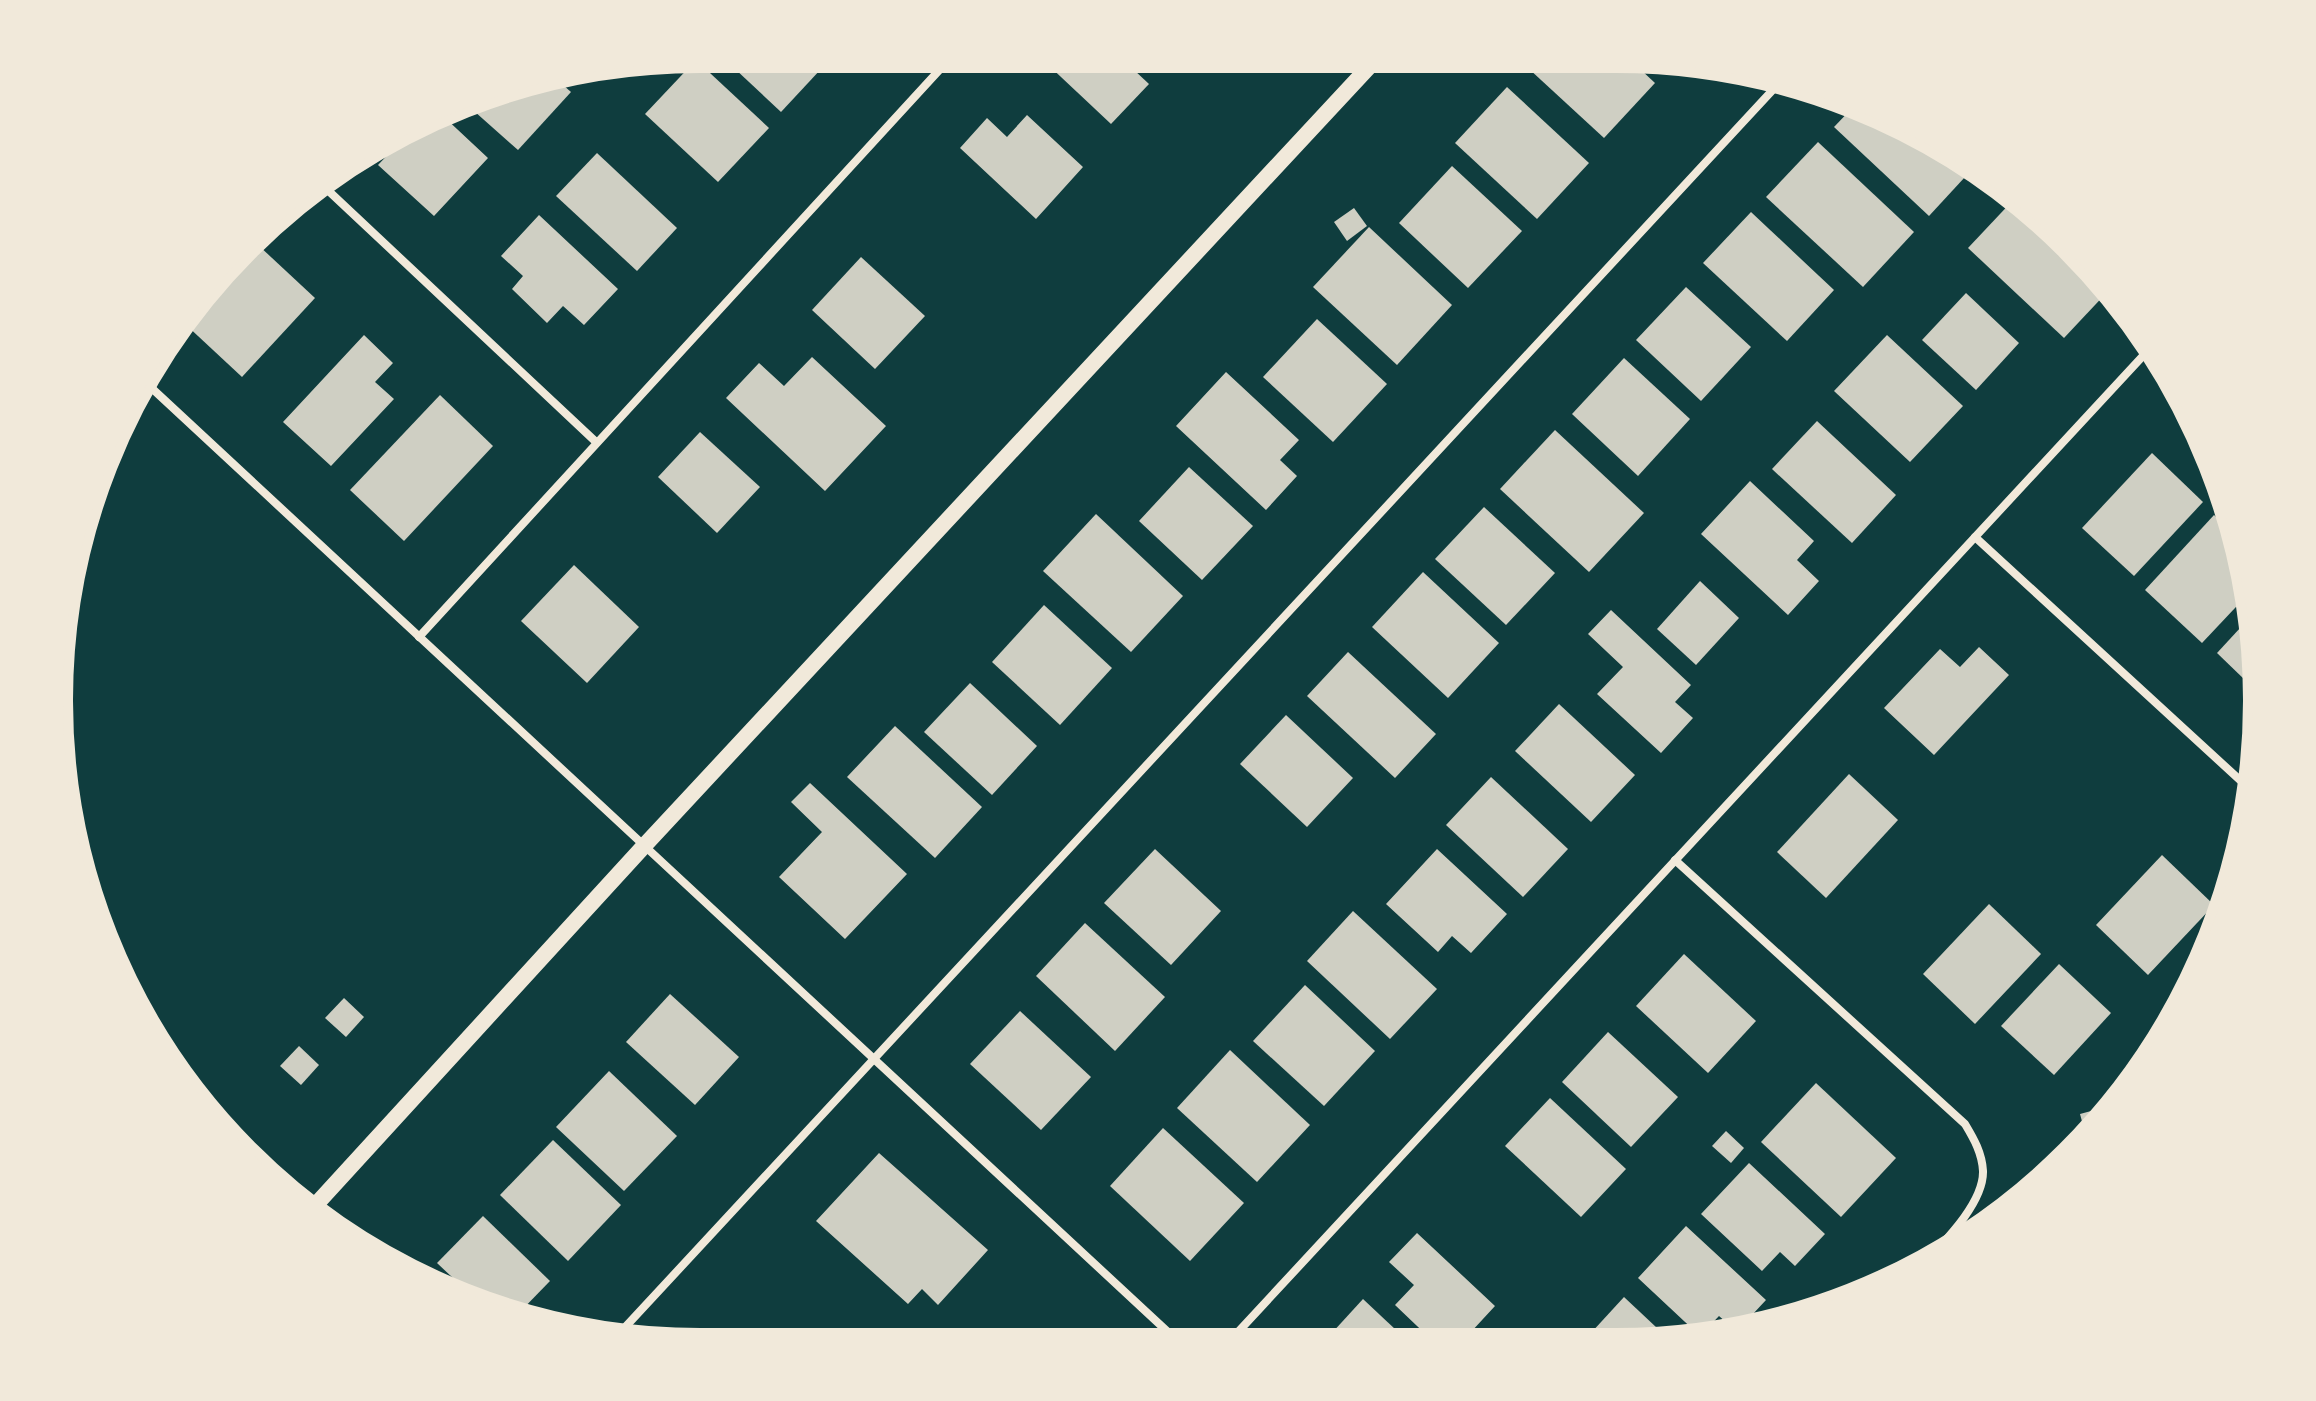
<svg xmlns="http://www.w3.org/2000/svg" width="2316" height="1401" font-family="'Source Sans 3',sans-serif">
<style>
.building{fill:#cfcfc3}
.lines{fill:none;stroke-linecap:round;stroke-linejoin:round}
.minor{stroke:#f1e9da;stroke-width:8}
.secondary{stroke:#f1e9da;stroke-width:16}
.rim{fill:none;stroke:#f1e9da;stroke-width:10}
</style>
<rect width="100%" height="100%" fill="#0f3d3e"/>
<g class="building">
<polygon points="719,54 835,54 781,112"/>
<polygon points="1050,55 1118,55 1149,84 1111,124 1044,61"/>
<polygon points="1540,55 1625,55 1655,83 1604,138 1528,68"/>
<polygon points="1657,55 1658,55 1677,59 1670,68"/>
<polygon points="696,60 769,128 718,182 645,114"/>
<polygon points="555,78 571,92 518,150 465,103 493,88"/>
<polygon points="1507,87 1589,163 1537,219 1455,143"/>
<polygon points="1856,104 1975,163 1977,164 1929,216 1834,127"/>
<polygon points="442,115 488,158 434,216 378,165 398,144 395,141"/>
<polygon points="1027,115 1083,167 1036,219 960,148 987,118 1007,137"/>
<polygon points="1818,142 1914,232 1863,287 1766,197"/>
<polygon points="597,153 677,228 637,271 556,196"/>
<polygon points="1452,166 1522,231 1468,288 1399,223"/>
<polygon points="2016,197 2073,244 2110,289 2064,338 1968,248"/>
<polygon points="1354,208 1367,226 1347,241 1334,222"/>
<polygon points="1751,212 1834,290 1787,341 1703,263"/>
<polygon points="539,215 618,289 584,325 563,306 547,323 512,289 523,276 501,256"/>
<polygon points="1369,227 1452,305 1397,365 1313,287"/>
<polygon points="257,244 315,298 242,377 184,323"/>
<polygon points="861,257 925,316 875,369 812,310"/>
<polygon points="1686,287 1751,347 1701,401 1636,340"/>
<polygon points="1966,293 2019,343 1976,390 1922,340"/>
<polygon points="1317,319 1387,384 1333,442 1263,377"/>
<polygon points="364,335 393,363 375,382 394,399 331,466 283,422"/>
<polygon points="1887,335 1963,406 1910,462 1834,391"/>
<polygon points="812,357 886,426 825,491 726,398 759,363 784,386"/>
<polygon points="1624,358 1690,419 1638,476 1572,414"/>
<polygon points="1226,372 1299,440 1280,460 1297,476 1266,510 1176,426"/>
<polygon points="440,395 493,446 404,541 350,490"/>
<polygon points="1817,421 1896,495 1852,543 1772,469"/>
<polygon points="1555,430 1644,513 1589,572 1500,489"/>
<polygon points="700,432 760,487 717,533 658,477"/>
<polygon points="2152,453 2203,502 2134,576 2082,528"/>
<polygon points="1189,467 1253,526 1202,580 1139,521"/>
<polygon points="1750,481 1814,541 1797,560 1819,581 1788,615 1701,534"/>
<polygon points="1484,507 1555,573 1506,625 1435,559"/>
<polygon points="1096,514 1183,596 1131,652 1043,571"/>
<polygon points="2214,515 2239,538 2250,575 2251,591 2202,643 2145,590"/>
<polygon points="574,565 639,627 587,683 521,621"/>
<polygon points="1423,572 1499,643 1448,698 1372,627"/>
<polygon points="1700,581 1739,618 1696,665 1657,629"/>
<polygon points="1044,605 1112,668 1060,725 992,662"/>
<polygon points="1611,610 1691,685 1675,702 1693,718 1661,753 1597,694 1623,667 1588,634"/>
<polygon points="2253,614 2259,667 2246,681 2217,653"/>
<polygon points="1979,647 2009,675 1934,755 1884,708 1940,649 1960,667"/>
<polygon points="1348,652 1436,734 1395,778 1307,696"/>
<polygon points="970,683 1037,746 992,795 924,732"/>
<polygon points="1559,704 1635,775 1591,822 1515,751"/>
<polygon points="1286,715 1353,778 1307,827 1240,764"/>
<polygon points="895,726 982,807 935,858 847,777"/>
<polygon points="1849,774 1898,820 1826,898 1777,852"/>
<polygon points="1491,777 1568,849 1523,897 1446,825"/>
<polygon points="810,783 907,874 845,939 779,877 822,832 791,802"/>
<polygon points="1155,849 1221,911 1171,965 1104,903"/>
<polygon points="1437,849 1507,914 1471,953 1452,936 1438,952 1386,904"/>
<polygon points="2162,855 2214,905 2148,975 2096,925"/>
<polygon points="1989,904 2041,954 1975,1024 1923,974"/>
<polygon points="1353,911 1437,989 1390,1039 1307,961"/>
<polygon points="1085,923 1165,997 1115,1051 1036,976"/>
<polygon points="1684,954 1756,1021 1708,1073 1636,1006"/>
<polygon points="2059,964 2111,1013 2054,1075 2001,1026"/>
<polygon points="1305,985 1375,1051 1324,1106 1253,1041"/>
<polygon points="670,994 739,1057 695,1105 626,1042"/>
<polygon points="344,998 364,1017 346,1037 325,1018"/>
<polygon points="1020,1011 1091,1077 1041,1130 970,1064"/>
<polygon points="1608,1032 1678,1097 1631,1147 1562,1082"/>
<polygon points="299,1046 319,1065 301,1085 280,1066"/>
<polygon points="1230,1050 1310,1125 1257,1182 1177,1108"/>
<polygon points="609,1071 677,1136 624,1191 556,1127"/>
<polygon points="1816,1083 1896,1158 1841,1217 1761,1142"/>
<polygon points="1550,1098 1626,1169 1581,1217 1505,1146"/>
<polygon points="2117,1104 2094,1132 2087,1140 2080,1114"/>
<polygon points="1163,1128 1244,1203 1190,1261 1110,1186"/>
<polygon points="1726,1131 1744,1148 1731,1163 1712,1146"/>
<polygon points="553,1140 621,1205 568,1261 500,1195"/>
<polygon points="879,1153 988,1250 938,1305 922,1289 908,1304 816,1221"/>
<polygon points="1749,1163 1825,1234 1795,1266 1780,1252 1762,1271 1701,1214"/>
<polygon points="483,1216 550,1281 515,1317 486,1309 437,1263"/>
<polygon points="1686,1226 1766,1300 1738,1330 1735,1330 1719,1316 1700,1336 1638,1278"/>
<polygon points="1417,1233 1495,1306 1458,1346 1438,1346 1395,1305 1414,1285 1389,1262"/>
<polygon points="1624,1297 1673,1343 1658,1346 1579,1346"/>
<polygon points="1363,1299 1413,1346 1320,1346"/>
<polygon points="752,1328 772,1346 735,1346"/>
<polygon points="715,1332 730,1346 701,1346"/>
</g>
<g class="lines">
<g class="minor">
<polyline points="318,181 596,442"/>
<polyline points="144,381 1183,1346"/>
<polyline points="1975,537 2253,792"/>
<polyline points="419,637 954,54"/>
<path d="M1675,860l290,264c9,15 17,29 18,47 1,34 -44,76 -65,99"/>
<polyline points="616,1337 1782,80"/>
<polyline points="1225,1346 2154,344"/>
</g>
<polyline class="secondary" points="311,1210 644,846 1380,55"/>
</g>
<path d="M0 0H2316V1401H0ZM700 68H1616A632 632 0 0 1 2248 700V701A632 632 0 0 1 1616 1333H700A632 632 0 0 1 68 701V700A632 632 0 0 1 700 68Z" fill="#f1e9da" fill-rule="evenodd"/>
<path class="rim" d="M700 68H1616A632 632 0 0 1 2248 700V701A632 632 0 0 1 1616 1333H700A632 632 0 0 1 68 701V700A632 632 0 0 1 700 68Z"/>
</svg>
